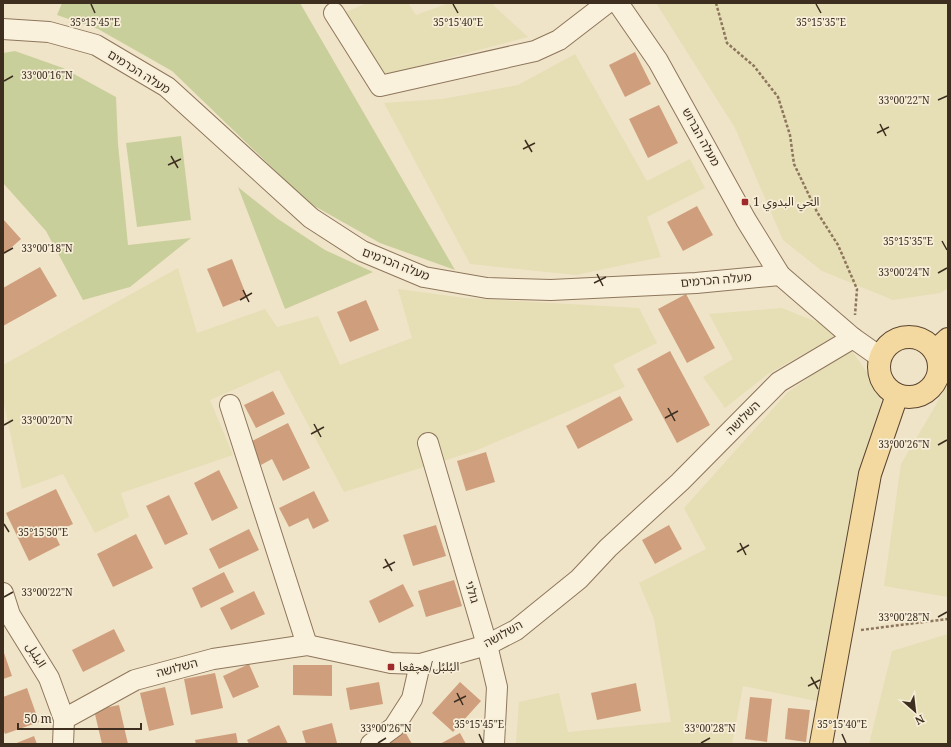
<svg xmlns="http://www.w3.org/2000/svg" width="951" height="747" font-family="'Noto Serif','Noto Sans Arabic','Noto Sans Hebrew',serif">
<style>
.farmland{fill:#e6deb5}
.green{fill:#c9cf9b}
.building{fill:#cf9f7d}
.lines{fill:none;stroke-linecap:round;stroke-linejoin:round}
.minor-casing{stroke:#8d765c;stroke-width:22}
.major-casing{stroke:#5b4430;stroke-width:24}
.path{stroke:#8d765c;stroke-width:2.5;stroke-dasharray:3 2;stroke-linecap:butt}
.minor{stroke:#faf1dc;stroke-width:20}
.major{stroke:#f3d9a0;stroke-width:22}
.ticks{fill:none;stroke:#3d2e20;stroke-width:1.5}
.poi-dot{fill:#9e2a2b;stroke:#f7eed8;stroke-width:1.5}
.labels{text-anchor:middle;stroke-width:3.5;stroke-linejoin:round;paint-order:stroke}
.street-label{font-size:12px;fill:#3d2e20;stroke:#f7eed8}
.poi-label{font-size:12px;fill:#3d2e20;stroke:#f7eed8;text-anchor:start}
.ticks-label{font-size:10px;text-anchor:middle;fill:#3d2e20;stroke:#f7eed8;stroke-width:3.5;stroke-linejoin:round;paint-order:stroke}
</style>
<rect width="100%" height="100%" fill="#f0e4c8"/>
<g class="farmland">
<polygon points="367,3 408,3 416,15 449,3 495,3 493,5 528,37 380,76 341,14"/>
<polygon points="656,3 948,3 948,288 940,293 893,300 822,271 783,240 735,128"/>
<polygon points="575,54 647,181 690,159 705,188 647,217 661,257 576,275 470,264 384,103 442,99 518,85"/>
<polygon points="178,268 197,333 265,309 277,327 318,316 340,365 412,338 398,289 465,298 639,308 657,343 613,365 625,387 475,451 344,492 279,370 210,400 233,455 121,493 129,517 95,533 63,474 22,489 3,399 3,365"/>
<polygon points="782,308 842,332 768,374 725,408 703,377 733,359 709,314"/>
<polygon points="850,348 882,394 831,704 743,686 732,744 516,744 519,702 559,693 568,732 671,722 654,619 639,583 706,549 684,508 787,393"/>
<polygon points="948,378 948,597 884,586 901,464 936,405"/>
<polygon points="948,634 948,744 869,744 892,651"/>
</g>
<g class="green">
<polygon points="62,3 300,3 455,270 380,243 309,203 172,71 98,29 57,15"/>
<polygon points="15,51 63,68 116,97 118,144 128,245 191,238 130,287 83,300 46,231 3,183 3,53"/>
<polygon points="181,136 191,220 137,227 126,143"/>
<polygon points="238,187 278,219 325,250 373,272 285,309"/>
</g>
<g class="building">
<polygon points="635,52 651,84 625,97 609,65"/>
<polygon points="659,105 678,143 648,158 629,119"/>
<polygon points="697,206 713,235 683,251 667,222"/>
<polygon points="3,219 21,239 3,255"/>
<polygon points="232,259 247,297 223,307 207,269"/>
<polygon points="40,267 57,296 3,326 3,288"/>
<polygon points="686,294 715,348 687,363 658,309"/>
<polygon points="366,300 379,330 350,342 337,312"/>
<polygon points="670,351 710,425 677,443 637,369"/>
<polygon points="273,391 285,414 256,428 244,405"/>
<polygon points="620,396 633,420 578,449 566,426"/>
<polygon points="288,423 310,468 283,481 272,459 261,465 250,442"/>
<polygon points="486,452 495,482 466,491 457,461"/>
<polygon points="219,470 238,508 212,521 194,483"/>
<polygon points="56,489 73,524 54,533 60,545 29,561 6,513"/>
<polygon points="314,491 329,521 313,529 308,518 289,527 279,508"/>
<polygon points="169,495 188,534 165,545 146,506"/>
<polygon points="436,525 446,556 413,566 403,535"/>
<polygon points="669,525 682,549 655,564 642,540"/>
<polygon points="249,529 259,550 219,569 209,549"/>
<polygon points="136,534 153,568 113,587 97,554"/>
<polygon points="224,572 234,592 201,608 192,588"/>
<polygon points="454,580 462,606 426,617 418,591"/>
<polygon points="403,584 414,606 379,623 369,601"/>
<polygon points="254,591 265,614 231,630 220,608"/>
<polygon points="114,629 125,651 83,672 72,650"/>
<polygon points="3,650 12,676 3,679"/>
<polygon points="249,664 259,687 233,698 223,676"/>
<polygon points="293,665 332,665 332,696 293,695"/>
<polygon points="215,673 223,708 191,715 184,679"/>
<polygon points="379,682 383,704 350,710 346,688"/>
<polygon points="460,682 481,701 453,732 432,713"/>
<polygon points="636,683 641,711 597,720 591,693"/>
<polygon points="165,687 174,725 149,731 140,693"/>
<polygon points="27,688 39,722 5,734 3,729 3,697"/>
<polygon points="750,697 772,699 767,742 745,739"/>
<polygon points="119,705 128,744 102,744 94,710"/>
<polygon points="788,708 810,710 806,742 785,739"/>
<polygon points="332,723 337,743 306,744 302,731"/>
<polygon points="279,725 288,744 249,744 247,740"/>
<polygon points="404,730 412,744 382,744"/>
<polygon points="236,733 238,744 196,744 195,740"/>
<polygon points="460,733 466,744 440,744"/>
<polygon points="34,736 37,744 14,744"/>
</g>
<g class="lines">
<g class="minor-casing">
<g id="minor">
<polyline points="618,3 658,61 746,220 780,275 853,338 880,357"/>
<polyline points="334,13 380,86 535,51 559,40 607,3"/>
<polyline points="3,29 49,32 96,45 167,87 311,218 362,251 424,277 487,288 551,290 696,283 780,275"/>
<polyline points="230,405 307,645"/>
<polyline points="428,443 487,645 497,687 494,744"/>
<polyline points="3,593 10,615 49,678 64,719 63,744"/>
<polyline points="64,719 135,680 213,659 307,645 391,663 420,664 487,645 516,630 579,579 608,548 680,482 779,382 853,338"/>
<polyline points="371,744 394,727 412,699 420,664"/>
</g>
</g>
<g class="major-casing">
<g id="major">
<circle cx="909" cy="367" r="30"/>
<polyline points="935,351 948,339"/>
<polyline points="821,744 870,474 897,395"/>
</g>
</g>
<g class="path">
<polyline points="716,3 727,43 754,66 778,97 790,135 794,164 817,212 838,245 857,289 855,315"/>
<polyline points="861,630 948,619"/>
</g>
<use href="#minor" class="minor"/>
<use href="#major" class="major"/>
</g>
<path class="ticks" d="M91,4l4,9M453,4l5,9M816,4l5,9M4,81l9,-5M938,100l9,-4M880,124l6,12M877,133l12,-6M525,140l7,12M523,149l12,-6M171,156l7,12M168,165l13,-6M942,241l5,9M4,253l9,-5M938,273l9,-5M597,274l6,12M594,283l12,-6M243,290l6,12M240,300l12,-7M668,408l7,13M665,418l13,-7M314,424l7,13M4,425l9,-5M311,434l13,-7M938,445l9,-5M4,524l5,8M740,543l6,12M737,552l12,-7M385,559l7,12M383,568l12,-6M4,597l9,-5M938,617l9,-5M811,677l7,12M808,686l12,-6M457,693l6,12M454,702l12,-6M479,734l4,9M842,734l4,9M378,743l8,-5M701,743l9,-5"/>
<g class="poi-dot">
<rect x="741" y="198" width="8" height="8" rx="2"/>
<rect x="387" y="663" width="8" height="8" rx="2"/>
</g>
<g class="labels">
<g class="street-label">
<text transform="translate(139 72) rotate(32)" y="4">מעלה הכרמים</text>
<text transform="translate(701 137) rotate(61)" y="4">מעלה הברוש</text>
<text transform="translate(396 264) rotate(21)" y="4">מעלה הכרמים</text>
<text transform="translate(716 280) rotate(-5)" y="4">מעלה הכרמים</text>
<text transform="translate(743 418) rotate(-45)" y="4">השלושה</text>
<text transform="translate(472 592) rotate(74)" y="4">גולני</text>
<text transform="translate(503 634) rotate(-29)" y="4">השלושה</text>
<text transform="translate(36 655) rotate(59)" y="4">البلبل</text>
<text transform="translate(177 668) rotate(-15)" y="4">השלושה</text>
</g>
<g class="poi-label">
<text x="753" y="206">الحي البدوي 1</text>
<text x="399" y="671">البُلبُل/هچڤعا</text>
</g>
</g>
<g class="ticks-label">
<text x="95" y="26">35°15'45"E</text>
<text x="458" y="26">35°15'40"E</text>
<text x="821" y="26">35°15'35"E</text>
<text x="47" y="79">33°00'16"N</text>
<text x="904" y="104">33°00'22"N</text>
<text x="908" y="245">35°15'35"E</text>
<text x="47" y="252">33°00'18"N</text>
<text x="904" y="276">33°00'24"N</text>
<text x="47" y="424">33°00'20"N</text>
<text x="904" y="448">33°00'26"N</text>
<text x="43" y="536">35°15'50"E</text>
<text x="47" y="596">33°00'22"N</text>
<text x="904" y="621">33°00'28"N</text>
<text x="479" y="728">35°15'45"E</text>
<text x="842" y="728">35°15'40"E</text>
<text x="386" y="732">33°00'26"N</text>
<text x="710" y="732">33°00'28"N</text>
</g>
<rect width="951" height="747" fill="none" stroke="#3d2e20" stroke-width="8"/>
<g transform="translate(915 711) rotate(152)" stroke="#f7eed8" stroke-width="3" paint-order="stroke">
<path d="M0-3L7 15L0 10L-7 15Z" fill="#3d2e20"/>
<text y="-6" font-size="11" font-weight="bold" text-anchor="middle" fill="#3d2e20">N</text>
</g>
<path d="M18 723v6h123v-6" fill="none" stroke="#3d2e20" stroke-width="2"/>
<text x="24" y="723" font-size="12" fill="#3d2e20" stroke="#f7eed8" stroke-width="3" paint-order="stroke">50 m</text>
</svg>
